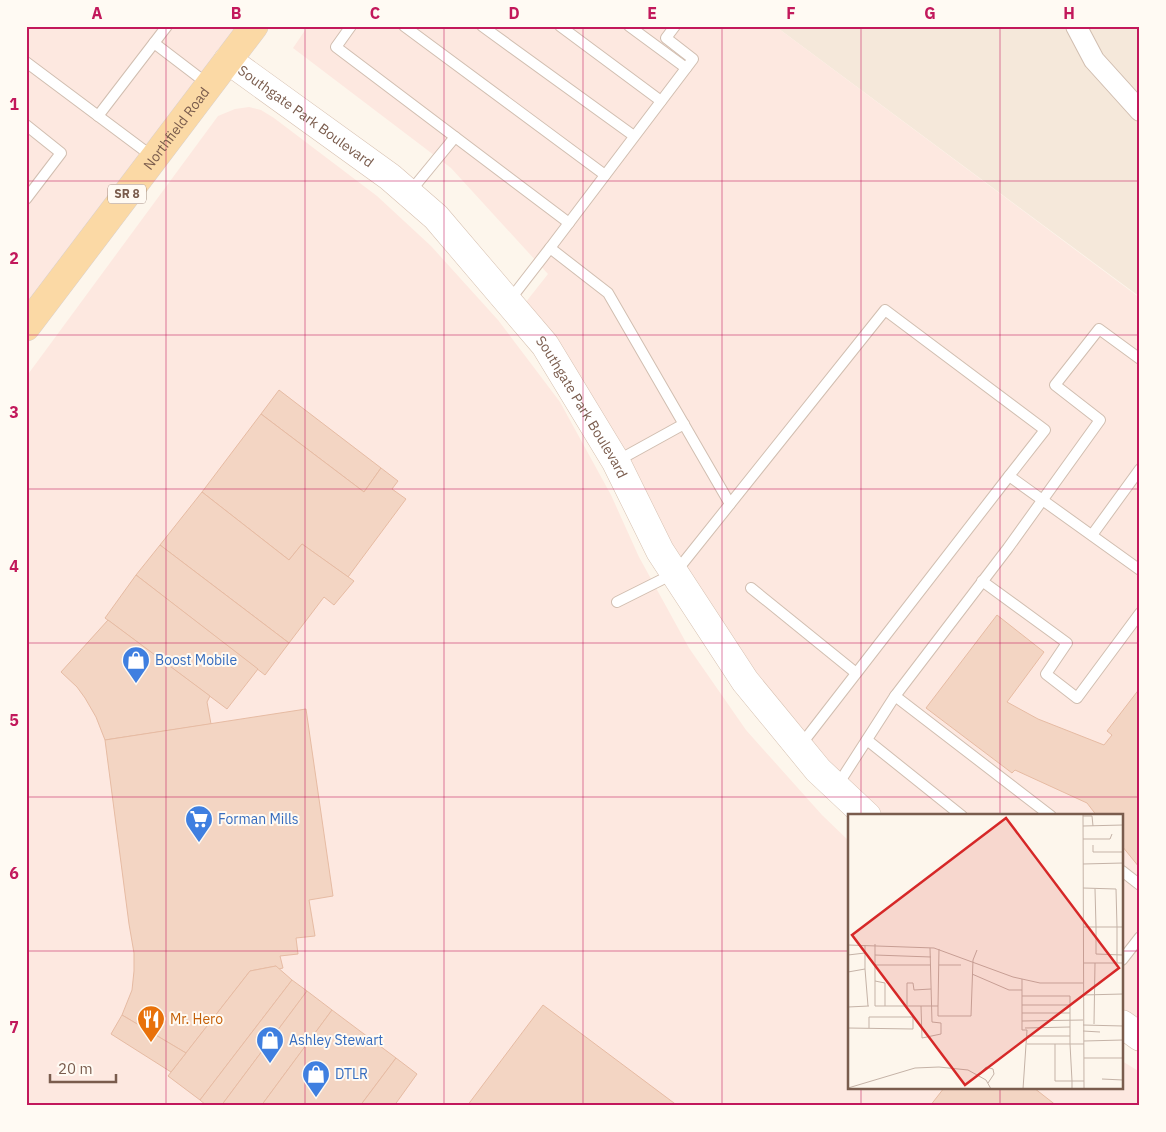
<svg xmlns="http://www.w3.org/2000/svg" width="1166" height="1132" font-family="'IBM Plex Sans',sans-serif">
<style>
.residential{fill:#f5e8da}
.commercial{fill:#fde8e0}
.building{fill:#f3d5c3;stroke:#e6bba3}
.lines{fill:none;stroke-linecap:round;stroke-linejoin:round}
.lane-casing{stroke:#d1beb0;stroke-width:12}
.street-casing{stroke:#d1beb0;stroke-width:22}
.secondary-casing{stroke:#d6c0b0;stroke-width:29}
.primary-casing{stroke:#dad1cd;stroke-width:29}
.lane{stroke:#fff;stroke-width:10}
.street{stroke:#fff;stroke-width:20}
.secondary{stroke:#fff;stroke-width:28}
.primary{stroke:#fbd9a5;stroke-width:28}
.grid{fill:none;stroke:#c2185b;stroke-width:1;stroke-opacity:0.55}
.labels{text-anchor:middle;stroke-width:4;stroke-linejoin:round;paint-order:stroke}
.shield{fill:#fffaf3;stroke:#a28b7f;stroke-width:1}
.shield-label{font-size:12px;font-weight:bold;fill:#7a5c4d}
.street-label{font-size:14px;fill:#7a5c4d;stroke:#fffaf3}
.shop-label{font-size:14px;fill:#366cbe;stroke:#fffaf3;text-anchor:start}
.food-label{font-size:14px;fill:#c56008;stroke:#fffaf3;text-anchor:start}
.inset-road{fill:none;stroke:#c5b3a7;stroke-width:1}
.view{fill:#d62828;fill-opacity:0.15;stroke:#d62828;stroke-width:2.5}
.inset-edge{fill:none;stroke:#7a5c4d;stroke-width:2.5}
.neatline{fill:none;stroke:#c2185b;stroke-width:2}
.grid-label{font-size:16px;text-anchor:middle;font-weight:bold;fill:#c2185b}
</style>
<rect width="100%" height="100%" fill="#fdf6ec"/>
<polygon class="residential" points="775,26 1140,26 1140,298 1140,297"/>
<g class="commercial">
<polygon points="26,26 253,26 26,327"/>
<polygon points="308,26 775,26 1140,298 1140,1037 1122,1024 1122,816 867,816 818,770 518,312 548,274 451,168 293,48"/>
<polygon points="249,107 261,110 274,118 377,196 431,246 498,320 560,402 611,495 639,557 689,648 746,730 822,815 850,842 850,1088 1122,1088 1122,1061 1140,1072 1140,1106 26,1106 26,377 218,116 235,109"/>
</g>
<g class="building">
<polygon points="279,390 381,468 364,492 261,414"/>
<polygon points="261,414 364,492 381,468 398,481 392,489 406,499 348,577 302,544 289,560 202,492"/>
<polygon points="202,492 289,560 302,544 354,581 334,605 324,597 289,643 160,545"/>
<polygon points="160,545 289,643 265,675 136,575"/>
<polygon points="136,575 258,669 227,709 105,618"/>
<polygon points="997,615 1044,652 1007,702 1038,719 1104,745 1112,735 1107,731 1140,688 1139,867 1122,846 1122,816 1097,816 1087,803 1015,770 1012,773 926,708"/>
<polygon points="108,620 210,696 207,702 211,724 105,740 96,717 85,698 77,687 61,672"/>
<polygon points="306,709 333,896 309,900 315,936 296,938 298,954 280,956 283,968 279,969 276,966 250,971 186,1053 122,1015 132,990 134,971 134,953 129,924 105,740"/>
<polygon points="276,966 292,980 200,1100 168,1076 250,971"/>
<polygon points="292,980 307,991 221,1106 207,1106 200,1100"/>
<polygon points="307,991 332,1010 261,1106 221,1106"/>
<polygon points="543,1005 678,1106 467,1106"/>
<polygon points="332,1010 396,1058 360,1106 261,1106"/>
<polygon points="122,1015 186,1053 171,1072 111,1034"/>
<polygon points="396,1058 417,1074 394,1106 360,1106"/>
<polygon points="944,1088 1034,1088 1057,1106 930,1106"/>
</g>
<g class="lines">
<g class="lane-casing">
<g id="lane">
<polyline points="351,26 336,47 569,223"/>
<polyline points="404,26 605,175"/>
<polyline points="482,26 634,136"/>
<polyline points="560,26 661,101"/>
<polyline points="629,26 686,68"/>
<polyline points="154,43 209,85"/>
<polyline points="26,62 153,157"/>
<polyline points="98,116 167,26"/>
<polyline points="26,125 61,153 26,199"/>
<polyline points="409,193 455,137"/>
<polyline points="550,248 693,59 666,38 675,26"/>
<polyline points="509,301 550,248 608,293 730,504"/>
<polyline points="617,461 684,424"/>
<polyline points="1092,535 1140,469"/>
<polyline points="982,581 1067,643 1046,674 1077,698 1140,613"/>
<polyline points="751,588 856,673"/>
<polyline points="617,602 675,573 885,310 1045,430 1009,476 1140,570"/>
<polyline points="895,696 1051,816"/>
<polyline points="867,740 962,816"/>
<polyline points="800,746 1009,476"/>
<polyline points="837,786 895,696 1008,548 1100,420 1055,385 1099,329 1140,359"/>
<polyline points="1122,871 1140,885"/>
<polyline points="1122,960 1140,937"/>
</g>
</g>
<g class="street-casing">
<polyline id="street" points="1076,26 1094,60 1140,111"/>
</g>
<g class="secondary-casing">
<g id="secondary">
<path id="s1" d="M228,60l162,117 46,40 109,128 71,117 44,89 85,130 73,89 49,46"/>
<polyline points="1122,1024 1140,1037"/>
</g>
</g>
<g class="primary-casing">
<g id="primary">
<path id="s2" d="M26,327l228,-301"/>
</g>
</g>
<use href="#lane" class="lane"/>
<use href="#street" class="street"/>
<use href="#secondary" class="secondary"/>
<use href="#primary" class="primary"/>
</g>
<path class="grid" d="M166,26v1080M305,26v1080M444,26v1080M583,26v1080M722,26v1080M861,26v790M1000,26v790M26,181h1114M26,335h1114M26,489h1114M26,643h1114M26,797h1114M26,951h824M1122,951h18M861,1088v18M1000,1088v18"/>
<defs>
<g id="shop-pin" transform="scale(1.4375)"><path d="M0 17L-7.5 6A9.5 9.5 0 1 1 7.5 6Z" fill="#3f7fe0" stroke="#fffaf3"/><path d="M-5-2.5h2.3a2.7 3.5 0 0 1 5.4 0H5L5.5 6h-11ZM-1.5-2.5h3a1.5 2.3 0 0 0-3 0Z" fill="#fff"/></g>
<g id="supermarket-pin" transform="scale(1.4375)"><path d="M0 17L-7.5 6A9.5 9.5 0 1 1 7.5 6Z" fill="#3f7fe0" stroke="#fffaf3"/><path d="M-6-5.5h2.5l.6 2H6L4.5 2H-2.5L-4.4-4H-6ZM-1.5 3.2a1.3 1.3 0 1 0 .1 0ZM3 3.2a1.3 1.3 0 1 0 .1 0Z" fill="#fff"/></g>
<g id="restaurant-pin" transform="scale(1.4375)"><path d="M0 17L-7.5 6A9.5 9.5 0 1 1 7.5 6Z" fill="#e8710a" stroke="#fffaf3"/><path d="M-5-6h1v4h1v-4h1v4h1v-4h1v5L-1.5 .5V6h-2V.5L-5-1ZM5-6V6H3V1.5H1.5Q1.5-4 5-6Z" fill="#fff"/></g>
</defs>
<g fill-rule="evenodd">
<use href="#shop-pin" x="136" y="660"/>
<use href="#supermarket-pin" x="199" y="819"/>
<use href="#restaurant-pin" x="151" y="1019"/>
<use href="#shop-pin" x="270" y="1040"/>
<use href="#shop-pin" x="316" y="1074"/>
</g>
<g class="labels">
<rect class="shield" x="108" y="184.5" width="38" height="19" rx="4"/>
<g class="shield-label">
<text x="127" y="198">SR 8</text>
</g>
<g class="street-label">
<text dy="5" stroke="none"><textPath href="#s1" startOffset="96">Southgate Park Boulevard</textPath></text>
<text dy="5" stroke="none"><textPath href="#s2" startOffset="249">Northfield Road</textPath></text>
<text dy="5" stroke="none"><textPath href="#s1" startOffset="501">Southgate Park Boulevard</textPath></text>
</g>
<g class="shop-label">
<text x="155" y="665">Boost Mobile</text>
<text x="218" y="824">Forman Mills</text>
<text x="289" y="1045">Ashley Stewart</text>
<text x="335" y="1079">DTLR</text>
</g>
<g class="food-label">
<text x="170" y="1024">Mr. Hero</text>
</g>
</g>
<g transform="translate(848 814)">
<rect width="275" height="275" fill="#fdf6ec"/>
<path class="inset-road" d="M235,0l1,275M235,2h9l1,10M235,12l40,-1M235,25h27l2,-5M245,31v7h30M235,50l40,-1M235,74l33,1 1,38h-21l-1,-38M235,113h13v27l27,1M27,130v62h63v10h33l2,-56 4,-10M0,131l86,3 79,29 27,6h43M0,141l17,-2M27,141l56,2M235,149h40M269,149v-36h6M27,151h56M91,151h22M17,155l3,37M0,158l17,-3v-24M124,160l37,16h13v-11M27,167l10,2v23M174,176v40h5l-4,59M235,181l40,-1M174,182h48v48l2,37h-17v-37h29M174,191h48M73,192l1,32 19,-4v-11l-9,-1 -2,-74M90,192l1,-57M0,193l21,-1M59,193v-24h6l1,7 17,-1M174,199h48M174,207l61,-1M246,210l1,-61M235,211l40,1M0,214l65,1v-12h-44v11M177,214l45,-1M235,217l17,1M179,222h43M236,227l39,-1M179,230h28M236,244h39M131,260l7,-7 7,2 1,5 -6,9M254,265l21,1M0,274l67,-20 24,-1 29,3 18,10 5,9M224,275v-8h12"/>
<path class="view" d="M158,4l113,150 -154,117 -113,-150z"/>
<rect width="275" height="275" class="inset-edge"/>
</g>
<rect width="1166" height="1132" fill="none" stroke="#fffaf3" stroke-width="55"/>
<path d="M50 1074v8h66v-8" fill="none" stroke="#7a5c4d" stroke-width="2.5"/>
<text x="58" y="1074" font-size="15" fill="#7a5c4d" stroke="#fffaf3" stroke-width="4" paint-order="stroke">20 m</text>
<rect x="28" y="28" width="1110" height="1076" class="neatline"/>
<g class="grid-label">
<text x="97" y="19">A</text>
<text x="236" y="19">B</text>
<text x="375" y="19">C</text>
<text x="514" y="19">D</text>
<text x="652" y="19">E</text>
<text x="791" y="19">F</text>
<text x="930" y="19">G</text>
<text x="1069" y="19">H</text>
<text x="14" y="110">1</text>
<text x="14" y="264">2</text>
<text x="14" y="418">3</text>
<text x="14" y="572">4</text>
<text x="14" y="726">5</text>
<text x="14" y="879">6</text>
<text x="14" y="1033">7</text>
</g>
</svg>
